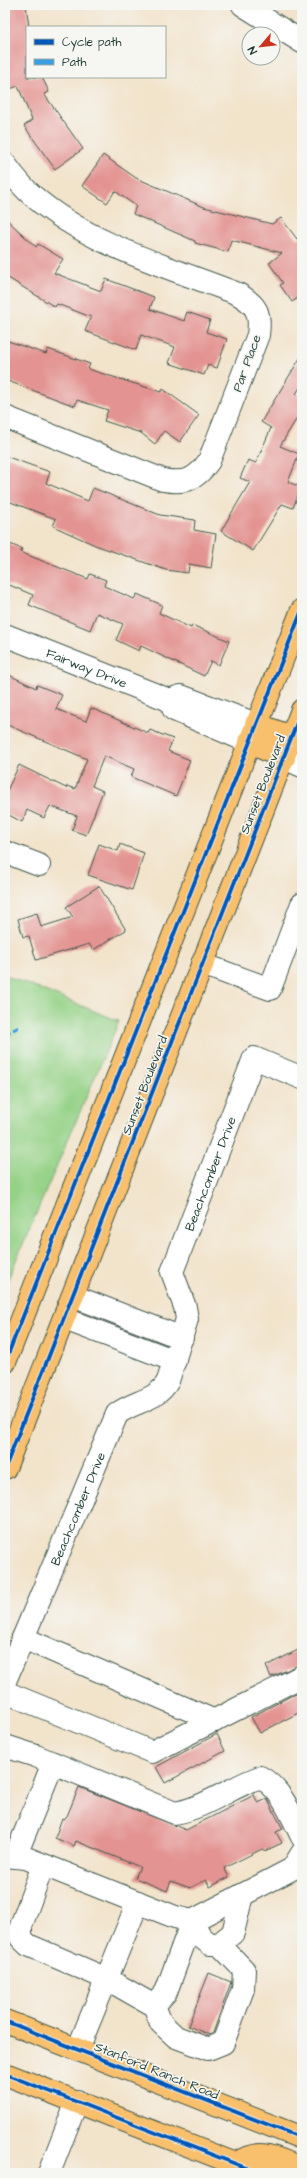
<svg xmlns="http://www.w3.org/2000/svg" width="307" height="2178" font-family="'Architects Daughter',sans-serif">
<style>
.green{fill:#95d287;stroke:#5a885e}
.building{fill:#e39391}
.lines{fill:none;stroke-linecap:round;stroke-linejoin:round}
.minor-casing{stroke:#3f564b;stroke-width:24}
.major-casing{stroke:#3f564b;stroke-width:24}
.minor{stroke:#fff;stroke-width:22}
.major{stroke:#f8bf6c;stroke-width:22}
.quiet{stroke:#3c9ee2;stroke-width:3;stroke-dasharray:6 3;stroke-linecap:butt}
.cycleway-casing{stroke:#f6f6f2;stroke-width:6}
.cycleway{stroke:#0057b8;stroke-width:4}
.labels{text-anchor:middle;stroke-width:3.5;stroke-linejoin:round;paint-order:stroke}
.street-label{font-size:13px;fill:#1f3d34;stroke:#f6f6f2}
</style>
<rect width="100%" height="100%" fill="#f6f6f2"/>
<filter id="ink" filterUnits="userSpaceOnUse"><feTurbulence type="fractalNoise" baseFrequency=".025" numOctaves="2"/><feDisplacementMap in="SourceGraphic" scale="8" xChannelSelector="R" yChannelSelector="G"/><feConvolveMatrix kernelMatrix="1 2 1 2 8 2 1 2 1" color-interpolation-filters="sRGB"/></filter>
<filter id="wash" filterUnits="userSpaceOnUse"><feTurbulence type="fractalNoise" baseFrequency=".012" numOctaves="4" result="noise"/><feDisplacementMap in="SourceGraphic" scale="16" xChannelSelector="R" yChannelSelector="G"/><feGaussianBlur stdDeviation="0.9" result="paint"/><feColorMatrix in="noise" values="0 0 0 0 0 0 0 0 0 0 0 0 0 0 0 0 0 1.4 0 .05"/><feComposite in="paint" operator="in"/></filter>
<g filter="url(#wash)">
<rect width="100%" height="100%" fill="#f2e3cb"/>
<polygon class="green" points="5,975 119,1021 5,1286"/>
<g id="blocks">
<g class="building">
<polygon points="5,5 26,5 29,27 27,27 27,77 42,77 49,92 44,94 83,149 55,169 24,126 32,120 18,86 10,89 5,78"/>
<polygon points="103,155 136,178 204,207 272,224 281,218 297,239 302,235 302,295 292,302 280,285 283,283 269,263 282,253 231,240 228,252 195,243 195,241 133,214 136,206 115,191 107,203 82,186"/>
<polygon points="5,218 36,247 38,244 63,259 54,273 101,291 106,279 154,297 150,309 184,321 187,312 210,320 206,332 227,339 217,368 208,365 204,375 169,363 175,347 141,335 136,350 85,331 91,317 57,304 55,307 5,276"/>
<polygon points="5,340 46,354 48,349 90,364 88,369 161,392 163,389 199,415 180,442 164,431 155,444 141,433 104,421 108,410 77,400 75,406 5,380"/>
<polygon points="302,355 302,384 296,394 302,398 302,410 280,446 299,454 288,482 301,487 293,508 282,504 253,551 221,531 250,482 240,478 248,460 256,463 271,428 261,422"/>
<polygon points="5,456 50,472 46,483 88,501 93,488 160,515 195,520 194,530 216,534 211,568 189,564 188,573 166,570 95,545 53,526 56,519 5,500"/>
<polygon points="5,542 22,549 20,552 88,579 90,574 106,580 104,586 134,599 137,594 162,605 159,613 191,628 192,625 229,641 219,665 211,661 204,676 141,646 139,651 116,640 123,624 97,613 90,630 29,605 33,595 7,584 5,587"/>
<polygon points="5,673 36,688 37,685 62,695 56,709 86,721 91,708 148,733 150,730 173,739 168,751 190,760 176,796 131,777 134,769 104,756 92,786 103,791 86,835 72,830 77,816 50,806 44,818 27,810 22,822 5,813 5,795 19,765 66,788 67,786 75,789 87,759 5,724"/>
<polygon points="99,844 118,851 120,844 144,853 132,890 88,875"/>
<polygon points="99,886 126,930 93,950 89,944 36,960 29,936 23,937 18,919 37,913 41,927 73,917 66,907"/>
<polygon points="302,1648 302,1664 271,1677 266,1666"/>
<polygon points="302,1690 302,1711 260,1733 251,1717"/>
<polygon points="217,1734 225,1751 165,1783 156,1767"/>
<polygon points="79,1787 186,1830 254,1795 258,1803 267,1799 283,1829 276,1832 282,1843 265,1851 262,1849 224,1868 229,1877 210,1887 206,1880 190,1888 171,1881 167,1891 135,1878 140,1867 76,1841 74,1846 55,1838 62,1818 64,1819 67,1816"/>
<polygon points="209,1973 231,1982 213,2033 210,2035 188,2026"/>
</g>
</g>
</g>
<g filter="url(#ink)">
<use href="#blocks" fill-opacity="0" stroke="#3f564b" stroke-width="1"/>
<g class="lines">
<g class="minor-casing">
<g id="minor">
<polyline points="243,5 302,42"/>
<path d="M5,164c8,11 17,23 28,32 56,49 136,71 205,98 19,11 23,19 20,41l-49,126c-13,19 -24,23 -46,19l-158,-63"/>
<path id="s1" d="M5,635l164,65 12,-4 75,28"/>
<polyline points="169,700 174,710 249,742"/>
<polyline points="284,758 302,766"/>
<polyline points="5,852 39,865"/>
<polyline points="202,964 270,989 302,904"/>
<polyline points="73,1296 182,1338"/>
<polyline points="65,1319 175,1361"/>
<polyline points="23,1638 215,1721"/>
<path id="s2" d="M5,1681l112,-267c17,-13 40,-13 51,-33l19,-62 -2,-12 -13,-35 82,-214 48,20"/>
<polyline points="5,1692 152,1752 302,1676"/>
<path d="M5,1746l31,10 139,57c30,-5 56,-26 85,-36 22,12 31,38 42,60"/>
<polyline points="16,1855 53,1763"/>
<polyline points="5,1856 26,1858 175,1917 192,1921 292,1869 302,1853"/>
<polyline points="43,1865 21,1926 21,1938 28,1945 107,1979 149,2003 159,2000 166,1992 192,1921"/>
<polyline points="192,1921 201,1937 210,1944 219,1944 233,1933 242,1895"/>
<polyline points="153,2003 161,2023 176,2037 208,2049 223,2043 243,1989 244,1970 219,1944"/>
<polyline points="78,2049 138,1902"/>
<polyline points="49,2173 77,2101"/>
</g>
</g>
<g class="major-casing">
<g id="major">
<polyline points="256,724 291,737"/>
<polyline points="249,742 284,758"/>
<polyline points="5,1362 302,610"/>
<polyline points="5,1468 302,710"/>
<polyline points="5,2021 302,2138"/>
<polyline points="5,2074 259,2173"/>
<path d="M236,2164c25,-18 41,-5 66,5"/>
</g>
</g>
<use href="#minor" class="minor"/>
<use href="#major" class="major"/>
<polyline class="quiet" points="5,1034 21,1026"/>
<g class="cycleway-casing">
<g id="cycleway">
<polyline points="5,1362 302,610"/>
<polyline points="5,1468 302,710"/>
<polyline points="5,2021 302,2138"/>
<polyline points="5,2074 259,2173"/>
</g>
</g>
<use href="#cycleway" class="cycleway"/>
</g>
</g>
<g class="labels">
<g class="street-label">
<text transform="translate(246 363) rotate(-70)" y="5">Par Place</text>
<text dy="5" stroke="none"><textPath href="#s1" startOffset="88">Fairway Drive</textPath></text>
<text transform="translate(262 784) rotate(-69)" y="5">Sunset Boulevard</text>
<text transform="translate(144 1085) rotate(-69)" y="5">Sunset Boulevard</text>
<text dy="5" stroke="none"><textPath href="#s2" startOffset="571">Beachcomber Drive</textPath></text>
<text dy="5" stroke="none"><textPath href="#s2" startOffset="187">Beachcomber Drive</textPath></text>
<text transform="translate(157 2070) rotate(22)" y="5">Stanford Ranch Road</text>
</g>
</g>
<rect width="307" height="2178" fill="none" stroke="#f6f6f2" stroke-width="20"/>
<rect x="26" y="26" width="140" height="52" fill="#f6f6f2" stroke="#a0aca6"/>
<rect x="34" y="39" width="20" height="6" fill="#0057b8" stroke="#a0aca6"/>
<text x="62" y="46" font-size="12" fill="#1f3d34">Cycle path</text>
<rect x="34" y="59" width="20" height="6" fill="#3c9ee2" stroke="#a0aca6"/>
<text x="62" y="66" font-size="12" fill="#1f3d34">Path</text>
<g transform="translate(261 46) rotate(242)"><circle r="19" fill="#f6f6f2" stroke="#a0aca6"/>
<path d="M0-3L7 15L0 10L-7 15Z" fill="#c8321e"/>
<text y="-6" font-size="11" font-weight="bold" text-anchor="middle" fill="#1f3d34">N</text>
</g>
</svg>
